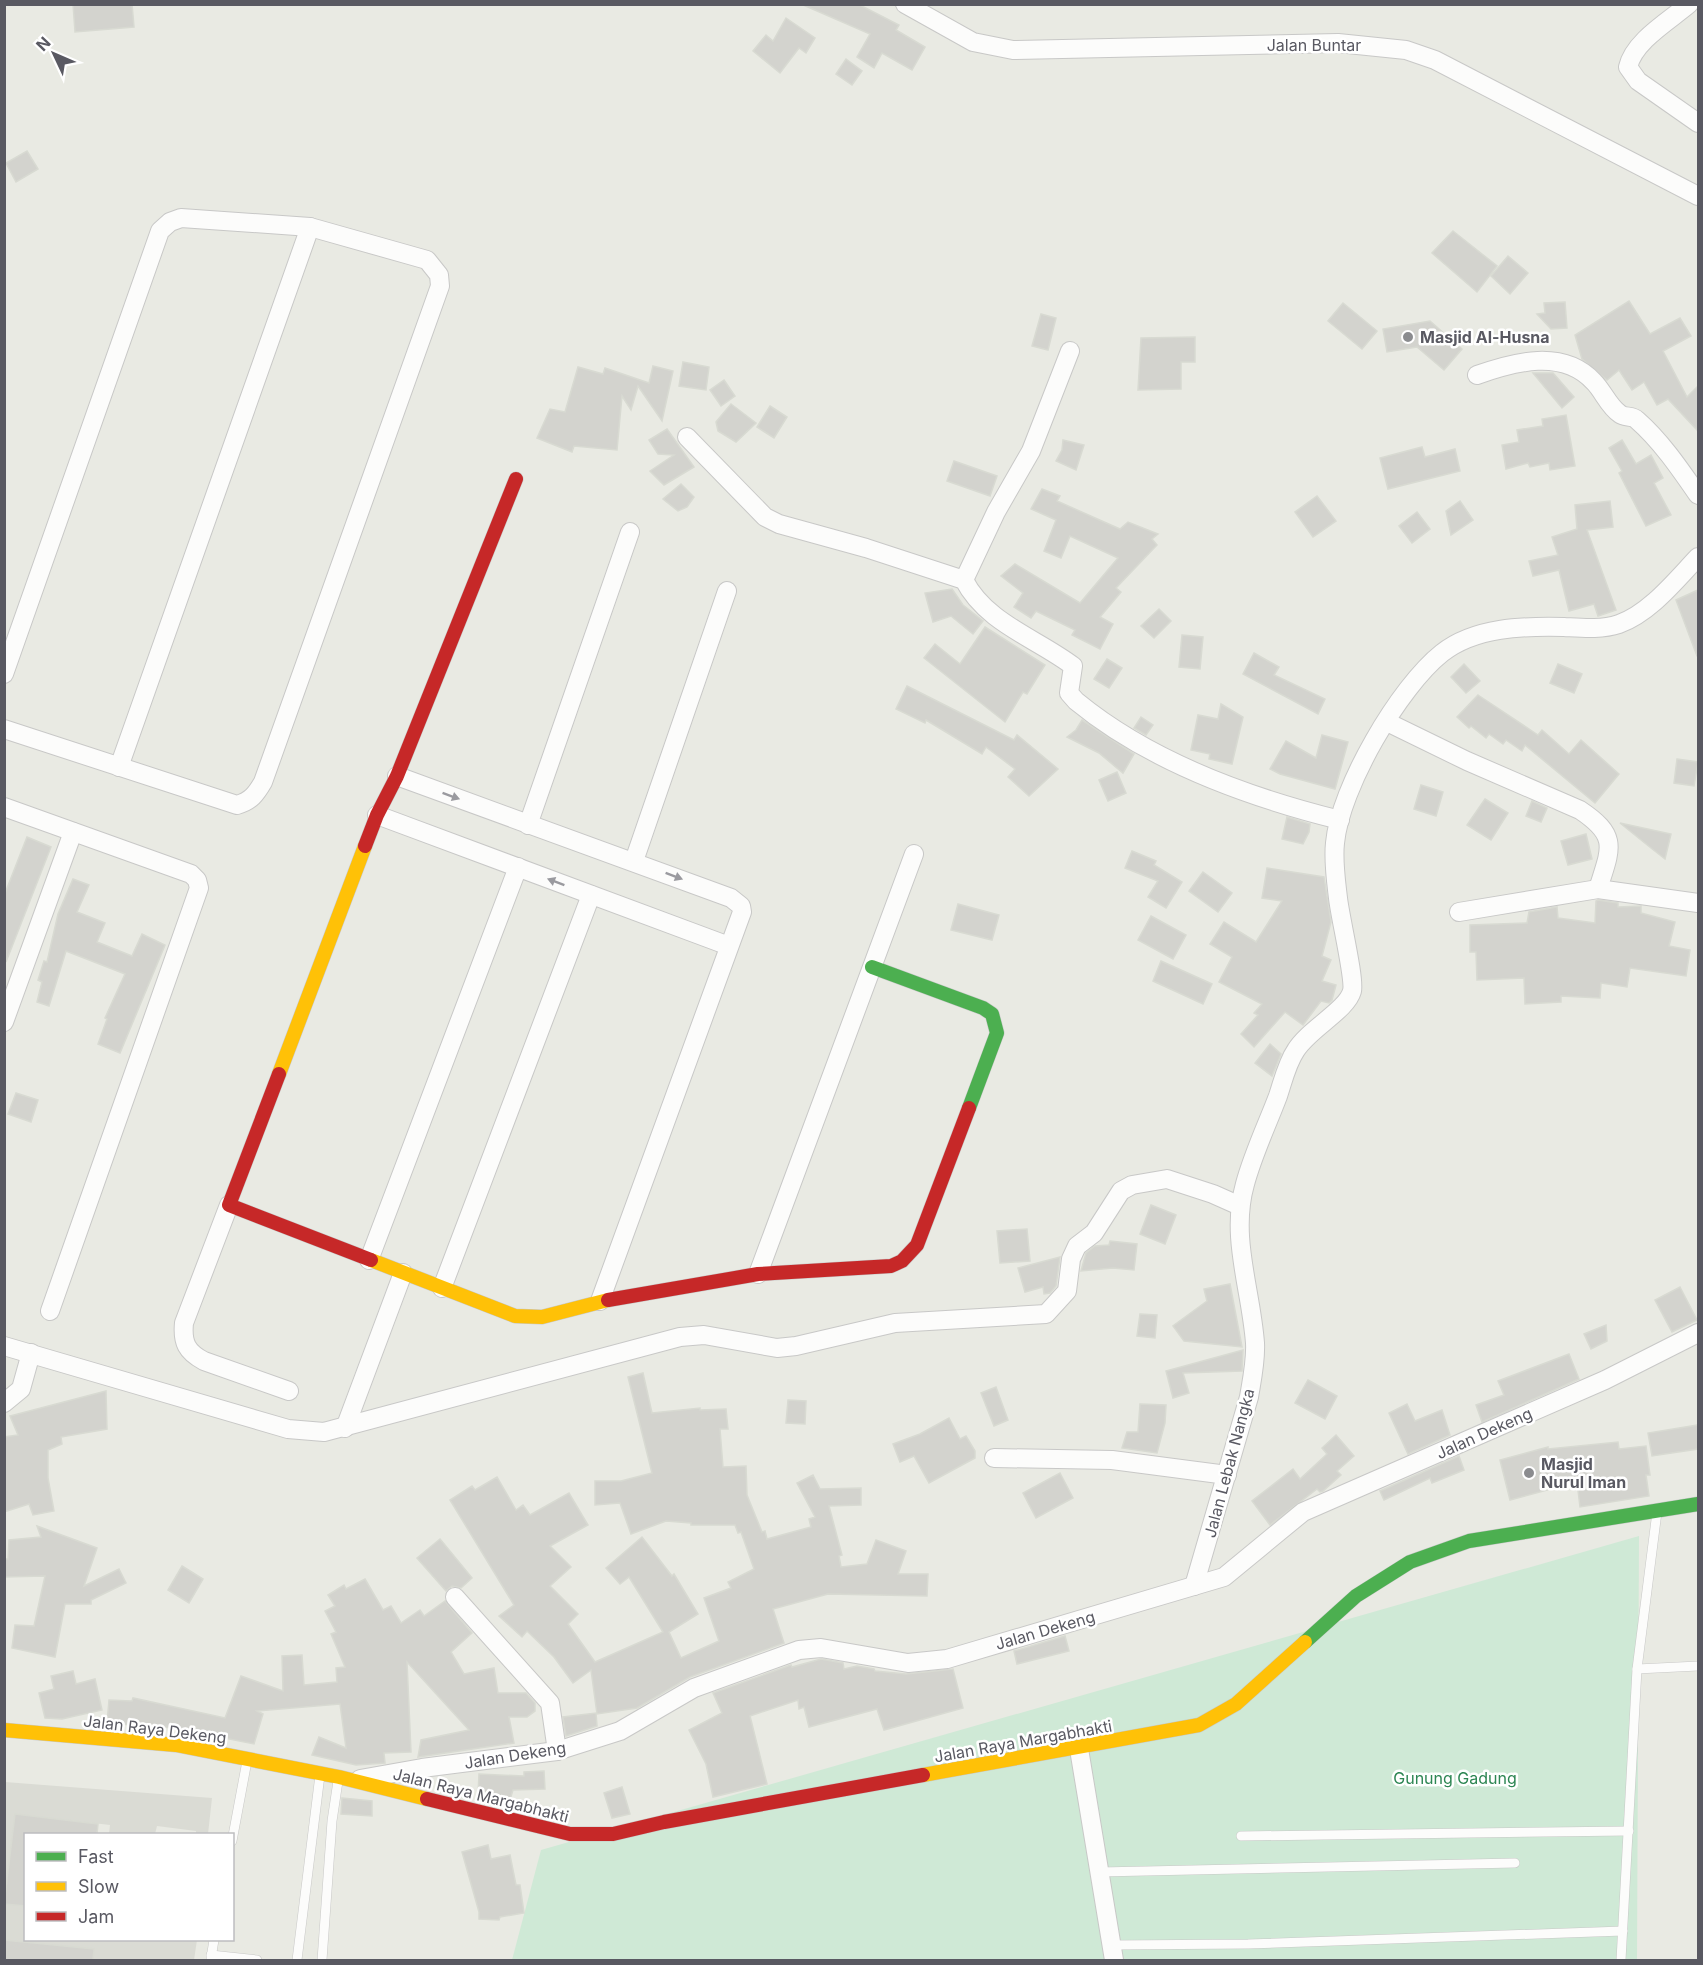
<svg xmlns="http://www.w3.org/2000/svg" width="1703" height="1965" font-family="Inter,sans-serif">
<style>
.industrial{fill:#dadbd4}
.green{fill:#cfe9d6}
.building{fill:#d3d3ce;stroke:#d8dad2;stroke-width:1.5}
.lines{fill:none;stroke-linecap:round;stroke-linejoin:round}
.lane-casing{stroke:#c8c8c7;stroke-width:10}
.street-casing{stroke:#c8c8c7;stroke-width:20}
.fast-casing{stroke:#c8c9c9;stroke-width:15}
.slow-casing{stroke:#c8c9c9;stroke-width:15}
.jam-casing{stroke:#c8c9c9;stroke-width:15}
.lane{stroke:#fcfcfb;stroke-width:9}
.street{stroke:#fcfcfb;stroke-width:18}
.fast{stroke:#4caf50;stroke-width:14}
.slow{stroke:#ffc107;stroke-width:14}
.jam{stroke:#c62828;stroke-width:14}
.oneway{fill:#9a9a9f}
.poi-dot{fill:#8b8c8f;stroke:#fff;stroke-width:2}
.labels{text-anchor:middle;stroke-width:5;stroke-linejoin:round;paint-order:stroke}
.street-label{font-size:16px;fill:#595962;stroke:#fff}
.poi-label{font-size:16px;font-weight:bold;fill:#595962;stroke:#fff;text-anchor:start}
.park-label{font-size:16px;fill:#2d8653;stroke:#fff}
</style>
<rect width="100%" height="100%" fill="#e9eae3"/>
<g class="industrial">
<polygon points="5,1782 212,1798 208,1834 196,1834 196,1831 157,1826 155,1834 109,1834 110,1825 16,1814 5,1901"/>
<polygon points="5,1904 25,1906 26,1940 197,1940 194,1960 92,1960 93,1950 5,1940"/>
</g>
<polygon class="green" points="1639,1536 1637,1960 512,1960 541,1850"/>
<g class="building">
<polygon points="73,4 132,4 134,27 75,32"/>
<polygon points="801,4 858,4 899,25 896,30 925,47 912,70 882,53 874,68 857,57 870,34"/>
<polygon points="786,18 815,38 806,53 799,48 780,73 753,51 766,35 773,41"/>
<polygon points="846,59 862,71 852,85 836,74"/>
<polygon points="27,151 38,169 16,182 6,163"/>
<polygon points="1453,231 1497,266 1477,292 1432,253"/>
<polygon points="1508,256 1528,273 1510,294 1491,276"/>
<polygon points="1629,301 1650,334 1680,318 1691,336 1663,351 1687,397 1698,386 1698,431 1668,399 1657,405 1644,382 1632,390 1619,370 1607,380 1582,359 1575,335"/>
<polygon points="1565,302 1567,328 1551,329 1537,314 1545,313 1544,303"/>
<polygon points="1343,303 1377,331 1362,349 1328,321"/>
<polygon points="1041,314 1056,318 1048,350 1032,346"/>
<polygon points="1430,321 1462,349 1444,370 1417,347 1387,352 1383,329"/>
<polygon points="1195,337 1195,362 1181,362 1181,389 1138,390 1141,338"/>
<polygon points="683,362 709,367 706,390 679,386"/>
<polygon points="653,366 673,371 662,421 638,386 631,410 622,396 617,450 574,446 572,452 537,438 550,409 565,412 578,367 603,374 605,368 649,383"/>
<polygon points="1533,373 1553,373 1574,397 1562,408"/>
<polygon points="724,380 735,396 721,406 710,390"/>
<polygon points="731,404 756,423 736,442 718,431 716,422"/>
<polygon points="770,406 787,417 774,438 757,427"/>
<polygon points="1566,415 1575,466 1550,470 1549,463 1530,467 1528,463 1506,469 1502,445 1519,442 1517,430 1543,426 1542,419"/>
<polygon points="667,429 694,467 664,485 650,471 674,455 658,454 649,440"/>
<polygon points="1063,440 1084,445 1076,470 1056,461 1062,450"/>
<polygon points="1622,440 1636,464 1651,455 1663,478 1654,483 1671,515 1646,526 1619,473 1622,471 1609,448"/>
<polygon points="1422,447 1425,457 1455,449 1460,471 1388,489 1380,458"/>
<polygon points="954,461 997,476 990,496 947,481"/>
<polygon points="681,484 694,497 687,507 678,511 663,499"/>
<polygon points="1042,489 1060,496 1057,501 1120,529 1128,522 1158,534 1152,539 1157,545 1116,588 1121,592 1100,617 1113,624 1100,649 1072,635 1075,630 1036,611 1031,618 1014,607 1023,593 1001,576 1015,564 1080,603 1118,558 1070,536 1061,558 1044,551 1056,520 1031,509"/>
<polygon points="1317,496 1336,521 1313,537 1295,512"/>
<polygon points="1460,501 1473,520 1451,535 1446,511"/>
<polygon points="1610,501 1613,527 1587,530 1616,610 1598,616 1594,604 1569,611 1559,570 1533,576 1529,561 1558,555 1552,537 1577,529 1575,505"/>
<polygon points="1417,512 1430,529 1412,543 1399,526"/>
<polygon points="952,589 963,605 983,621 973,634 951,616 933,622 925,593"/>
<polygon points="1698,590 1698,656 1697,656 1676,600"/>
<polygon points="1159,609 1171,621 1154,638 1141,626"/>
<polygon points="985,627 1045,665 1027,694 1023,692 1005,722 924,658 935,644 960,664"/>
<polygon points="1182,635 1203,637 1200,669 1179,667"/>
<polygon points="1254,653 1279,667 1274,675 1325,699 1318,714 1243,674"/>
<polygon points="1107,659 1122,668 1109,688 1094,679"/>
<polygon points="1464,664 1480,681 1466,693 1451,677"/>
<polygon points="1558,664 1582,674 1574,693 1550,683"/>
<polygon points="907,686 1014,740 1017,735 1058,769 1029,796 1008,777 1015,769 986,747 982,754 926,720 925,723 896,709"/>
<polygon points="1478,695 1538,735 1542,730 1569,754 1581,740 1619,774 1595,803 1525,745 1522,751 1506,740 1503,744 1489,734 1486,738 1471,726 1469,728 1457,717"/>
<polygon points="1221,704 1243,717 1232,764 1209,759 1210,754 1191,750 1198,715 1218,719"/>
<polygon points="1141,717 1153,725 1146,735 1134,728"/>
<polygon points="1082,720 1134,754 1123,773 1099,753 1067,737 1076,730"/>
<polygon points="1322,735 1348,742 1335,789 1280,774 1270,769 1286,741 1316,758"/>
<polygon points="1677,759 1698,762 1694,786 1674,783"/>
<polygon points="1117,772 1126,793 1108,801 1099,780"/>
<polygon points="1421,785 1443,792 1436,816 1414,809"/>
<polygon points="1485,799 1508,813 1491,840 1467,825"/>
<polygon points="1532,801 1547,808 1541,822 1526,816"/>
<polygon points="1287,817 1310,824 1309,832 1303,844 1282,839"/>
<polygon points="1620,823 1671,834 1665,859 1651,848"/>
<polygon points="1586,834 1592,859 1568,865 1561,841"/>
<polygon points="27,837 51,847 6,962 4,896"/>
<polygon points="1132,851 1156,861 1154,865 1182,882 1166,908 1148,897 1158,881 1125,868"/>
<polygon points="1267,868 1324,877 1331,922 1322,956 1331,960 1322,981 1336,985 1332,1000 1329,1003 1321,1001 1303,1025 1285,1012 1254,1047 1241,1034 1258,1015 1254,1013 1262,1004 1219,982 1232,957 1210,944 1224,922 1256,942 1282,901 1262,898"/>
<polygon points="1203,872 1232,893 1218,912 1189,891"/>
<polygon points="73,879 89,885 77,912 105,923 97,942 132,956 142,934 165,945 120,1053 98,1044 107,1019 105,1018 125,974 66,951 49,1006 37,1002 42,982 38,980 44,961 47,962 58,914"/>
<polygon points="1598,900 1618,903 1618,907 1641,906 1641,913 1675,922 1669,946 1690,950 1686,976 1630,968 1627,987 1601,983 1600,998 1561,996 1561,1002 1525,1004 1524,978 1477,980 1476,952 1470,952 1470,925 1527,923 1529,912 1557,907 1558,918 1595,923 1596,901"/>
<polygon points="958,904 999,915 992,940 951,930"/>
<polygon points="1151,916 1186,935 1173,959 1138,940"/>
<polygon points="1161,961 1212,984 1203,1004 1153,981"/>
<polygon points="1270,1044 1281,1054 1272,1076 1255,1063"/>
<polygon points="16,1093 38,1100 31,1122 8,1114"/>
<polygon points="1151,1205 1176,1215 1165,1244 1140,1234"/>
<polygon points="1027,1229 1030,1261 1000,1263 997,1231"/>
<polygon points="1110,1241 1137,1244 1134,1270 1113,1268 1081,1271 1086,1253 1095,1246 1109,1245"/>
<polygon points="1060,1257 1056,1286 1050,1293 1044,1294 1043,1287 1025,1292 1018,1268"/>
<polygon points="1230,1284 1242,1347 1184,1341 1173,1326 1207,1301 1204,1289"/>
<polygon points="1680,1287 1697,1320 1672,1332 1655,1300"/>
<polygon points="1140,1314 1157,1315 1155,1338 1137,1336"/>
<polygon points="1606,1325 1607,1341 1591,1349 1584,1334"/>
<polygon points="1243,1350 1242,1371 1183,1373 1189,1393 1173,1398 1166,1371"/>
<polygon points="1569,1354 1579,1379 1482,1422 1476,1405 1504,1395 1498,1381"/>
<polygon points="643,1373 652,1413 700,1408 700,1410 726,1409 728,1429 720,1429 723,1467 746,1466 747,1495 762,1532 765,1531 767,1539 811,1527 809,1519 815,1517 797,1483 813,1475 820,1489 861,1488 861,1505 829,1506 842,1555 839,1556 841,1567 867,1564 876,1540 906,1551 898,1574 928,1574 927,1596 828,1594 773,1609 784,1643 690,1677 637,1708 597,1714 591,1670 573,1683 554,1657 527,1631 522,1637 499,1616 514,1605 450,1500 472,1486 475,1490 497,1477 516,1510 523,1505 530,1515 569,1493 588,1525 550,1546 571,1567 550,1586 578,1614 568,1624 595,1662 663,1632 629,1577 620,1584 606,1568 642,1537 672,1576 674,1574 698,1614 669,1632 681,1658 719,1641 704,1598 731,1588 728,1582 754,1569 741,1532 738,1533 735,1525 691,1525 691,1523 666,1521 631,1534 620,1503 595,1505 595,1481 621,1481 652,1473 628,1377"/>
<polygon points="1308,1380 1337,1396 1325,1419 1295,1403"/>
<polygon points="996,1387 1008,1420 994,1426 981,1393"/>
<polygon points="106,1391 107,1429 61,1437 62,1444 48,1450 48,1478 54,1511 33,1515 29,1504 4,1512 4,1437 18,1435 10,1416"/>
<polygon points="788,1400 806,1401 805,1424 786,1423"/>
<polygon points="1140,1404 1166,1405 1165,1423 1157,1453 1122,1448 1127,1432 1138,1432"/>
<polygon points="1407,1404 1415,1421 1442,1410 1450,1435 1408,1454 1389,1413"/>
<polygon points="949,1418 960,1439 966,1436 975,1451 975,1458 929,1483 914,1456 900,1462 893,1444 920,1434"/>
<polygon points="1698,1425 1698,1449 1652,1456 1648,1433"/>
<polygon points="1336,1435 1354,1456 1337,1471 1341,1475 1323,1491 1320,1492 1317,1489 1270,1525 1252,1501 1293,1469 1300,1479 1327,1454 1322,1448"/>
<polygon points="1618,1442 1619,1449 1646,1446 1650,1475 1646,1475 1649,1496 1580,1507 1577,1482 1510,1500 1500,1460 1548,1447 1548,1449"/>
<polygon points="1459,1456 1464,1470 1432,1483 1430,1478 1384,1500 1380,1491"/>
<polygon points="1060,1473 1073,1498 1036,1518 1023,1493"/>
<polygon points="37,1526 97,1548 84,1586 119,1569 126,1583 91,1600 91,1604 65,1604 55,1657 12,1648 15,1625 34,1626 45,1576 4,1577 4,1559 8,1559 9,1540 41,1537"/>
<polygon points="440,1539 472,1578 461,1588 452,1586 446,1591 417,1558"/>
<polygon points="182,1566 203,1579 189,1603 168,1590"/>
<polygon points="365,1579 383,1610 391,1606 401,1623 420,1610 424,1616 445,1601 472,1633 451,1652 464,1674 494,1668 498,1693 526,1693 535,1703 535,1711 527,1717 509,1717 514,1743 418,1757 421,1740 469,1730 407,1662 411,1752 384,1753 385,1763 356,1765 312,1755 319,1737 346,1748 340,1704 257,1711 263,1714 254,1744 174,1728 107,1723 109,1700 132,1701 133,1698 225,1718 241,1676 283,1691 282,1656 302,1655 304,1685 337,1682 336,1668 345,1667 331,1634 336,1632 325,1611 335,1606 328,1595 344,1585 346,1589"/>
<polygon points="1065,1636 1069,1651 1017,1664 1014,1651"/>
<polygon points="821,1659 843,1663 844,1669 857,1666 874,1669 875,1671 906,1674 953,1669 963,1708 884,1730 877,1709 809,1727 804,1707 799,1709 798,1700 750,1716 767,1784 713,1797 706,1764 689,1730 722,1713 713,1693 791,1665 792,1667"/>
<polygon points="73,1671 76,1684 95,1679 102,1710 62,1719 45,1718 39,1693 54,1689 51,1676"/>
<polygon points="596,1713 597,1726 566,1736 563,1717"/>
<polygon points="544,1771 545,1789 513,1790 509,1803 478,1795 479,1774 524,1776 524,1772"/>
<polygon points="622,1787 630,1814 612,1818 604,1793"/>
<polygon points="342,1798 372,1801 372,1816 341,1814"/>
<polygon points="15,1814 98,1824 97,1834 26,1834 26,1906 4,1904"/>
<polygon points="488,1845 491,1859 510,1855 516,1885 520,1885 524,1913 500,1917 499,1920 479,1919 479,1912 462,1852"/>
<polygon points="4,1940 94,1949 93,1960 4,1960"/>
</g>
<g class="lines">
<g class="lane-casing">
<g id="lane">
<polyline points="1637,1669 1698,1666"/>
<polyline points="1241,1836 1629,1831"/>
<polyline points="232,1841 247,1761"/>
<polyline points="1100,1872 1515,1863"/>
<polyline points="1112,1945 1248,1944 1623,1931"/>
<polyline points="211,1955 257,1960"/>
<polyline points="211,1958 214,1940"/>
<polyline points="297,1960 320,1775"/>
<polyline points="322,1960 332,1821 338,1781"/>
<polyline points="1621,1960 1637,1669 1657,1512"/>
</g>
</g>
<g class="street-casing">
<g id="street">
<polyline points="905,4 973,42 1013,50 1338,43 1406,50 1435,60 1698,196"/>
<path d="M1689,4c-20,17 -55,37 -61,63l10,14 60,42"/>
<path d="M1477,375c37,-13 86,-27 117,7 9,9 15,25 26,32 5,4 12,1 17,6 24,21 43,49 61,75"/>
<path d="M687,437l78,80 14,7 87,24 98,32c22,43 72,58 109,86l-4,27 7,8c74,61 171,96 264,119"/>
<polyline points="964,580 996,512 1031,451 1070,351"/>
<path d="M4,674l156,-443 10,-9 11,-4 129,9 117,33 12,15 1,11 -177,496c-7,12 -12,19 -26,23l-233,-76"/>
<path d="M1387,722l80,39 113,49c39,26 31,38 18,79"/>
<polyline points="119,767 310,227"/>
<polyline points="397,776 731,898 741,906 742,912 600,1301"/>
<polyline points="4,807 191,874 197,880 199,888 50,1311"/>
<polyline points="377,815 729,946"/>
<polyline points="528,825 630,532"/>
<polyline points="634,861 727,591"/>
<polyline points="1459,912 1598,889 1698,903"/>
<polyline points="4,1022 73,832"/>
<path d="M229,1205l-45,118c-2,20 3,29 20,38l85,30"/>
<polyline points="369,1260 518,867"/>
<polyline points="758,1274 914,854"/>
<polyline points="442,1288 591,895"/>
<polyline points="4,1346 288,1429 324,1432 680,1337 704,1335 777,1348 796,1346 895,1323 1046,1314 1067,1291 1071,1259 1077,1246 1094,1233 1121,1191 1132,1185 1167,1179 1213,1194 1240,1206"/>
<polyline points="4,1403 21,1389 31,1353"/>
<polyline points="345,1428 403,1273"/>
<polyline points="994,1458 1112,1460 1227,1475"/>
<path d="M1194,1586l55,-189c3,-18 7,-36 6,-54 -4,-54 -25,-106 -10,-159 8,-30 22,-59 33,-88 5,-15 9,-33 18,-46 13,-21 51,-40 56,-59 3,-12 -12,-74 -14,-93 -2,-17 -5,-37 -3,-55 5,-55 64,-156 107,-190 33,-26 81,-27 122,-26 18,1 37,3 55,-3 31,-11 57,-44 79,-67"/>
<polyline points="455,1597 550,1703 557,1751"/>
<polyline points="1079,1749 1114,1960"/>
<polyline points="360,1779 422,1768 557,1751 620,1731 694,1688 799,1650 821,1648 908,1663 947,1659 1224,1577 1303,1512 1605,1380 1698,1333"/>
</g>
</g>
<g class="fast-casing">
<g id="fast">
<polyline points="872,967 983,1008 992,1014 997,1033 969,1108"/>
<polyline points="1305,1642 1356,1596 1410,1562 1469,1541 1698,1504"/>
</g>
</g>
<g class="slow-casing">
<g id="slow">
<polyline points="279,1074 365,846"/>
<polyline points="371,1260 515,1316 542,1317 608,1300"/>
<polyline points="4,1730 176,1745 339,1777 427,1799"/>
<polyline points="923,1775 1199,1725 1236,1704 1305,1642"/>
</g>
</g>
<g class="jam-casing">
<g id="jam">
<polyline points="365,846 377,815 397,776 516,479"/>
<polyline points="279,1074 229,1205 371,1260"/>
<polyline points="608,1300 758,1274 891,1266 902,1261 917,1245 969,1108"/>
<polyline points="427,1799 570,1834 613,1834 664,1822 923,1775"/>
</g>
</g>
<use href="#lane" class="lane"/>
<use href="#street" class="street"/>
<use href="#fast" class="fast"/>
<use href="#slow" class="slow"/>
<use href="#jam" class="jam"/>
</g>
<defs><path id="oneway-solid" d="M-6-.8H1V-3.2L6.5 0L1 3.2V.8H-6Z" transform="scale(1.5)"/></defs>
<g class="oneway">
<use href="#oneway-solid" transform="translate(451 796) rotate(20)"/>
<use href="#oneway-solid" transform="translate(674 876) rotate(21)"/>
<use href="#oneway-solid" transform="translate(556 882) rotate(-159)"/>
</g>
<g class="poi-dot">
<circle cx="1408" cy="337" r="6"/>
<circle cx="1529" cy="1473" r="6"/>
</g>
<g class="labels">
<g class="street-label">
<text x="1314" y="51">Jalan Buntar</text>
<text transform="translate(1484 1433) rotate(-24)" y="6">Jalan Dekeng</text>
<text transform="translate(1229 1463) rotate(-75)" y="6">Jalan Lebak Nangka</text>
<text transform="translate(1045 1630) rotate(-16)" y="6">Jalan Dekeng</text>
<text transform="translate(155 1729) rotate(7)" y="6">Jalan Raya Dekeng</text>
<text transform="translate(1023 1741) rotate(-10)" y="6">Jalan Raya Margabhakti</text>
<text transform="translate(515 1755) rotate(-9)" y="6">Jalan Dekeng</text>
<text transform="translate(481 1795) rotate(14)" y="6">Jalan Raya Margabhakti</text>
</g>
<g class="poi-label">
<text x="1420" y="343">Masjid Al-Husna</text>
<text x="1541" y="1470">Masjid<tspan x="1541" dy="18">Nurul Iman</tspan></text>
</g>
<g class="park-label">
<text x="1455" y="1784">Gunung Gadung</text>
</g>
</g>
<rect width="1703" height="1965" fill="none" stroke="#595962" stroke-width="12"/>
<rect x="24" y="1833" width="210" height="108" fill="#ffffff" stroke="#bdbdc0" stroke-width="1.5"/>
<rect x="36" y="1852" width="30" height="9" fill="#4caf50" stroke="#bdbdc0" stroke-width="1.5"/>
<text x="78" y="1863" font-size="18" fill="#595962">Fast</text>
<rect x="36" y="1882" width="30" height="9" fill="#ffc107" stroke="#bdbdc0" stroke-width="1.5"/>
<text x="78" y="1893" font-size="18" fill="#595962">Slow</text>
<rect x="36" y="1912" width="30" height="9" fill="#c62828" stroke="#bdbdc0" stroke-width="1.5"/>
<text x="78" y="1923" font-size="18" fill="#595962">Jam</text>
<g transform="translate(54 54) rotate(314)" stroke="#ffffff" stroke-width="4.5" paint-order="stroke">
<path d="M0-4.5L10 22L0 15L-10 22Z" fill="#595962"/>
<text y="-9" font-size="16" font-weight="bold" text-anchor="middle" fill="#595962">N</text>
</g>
</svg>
